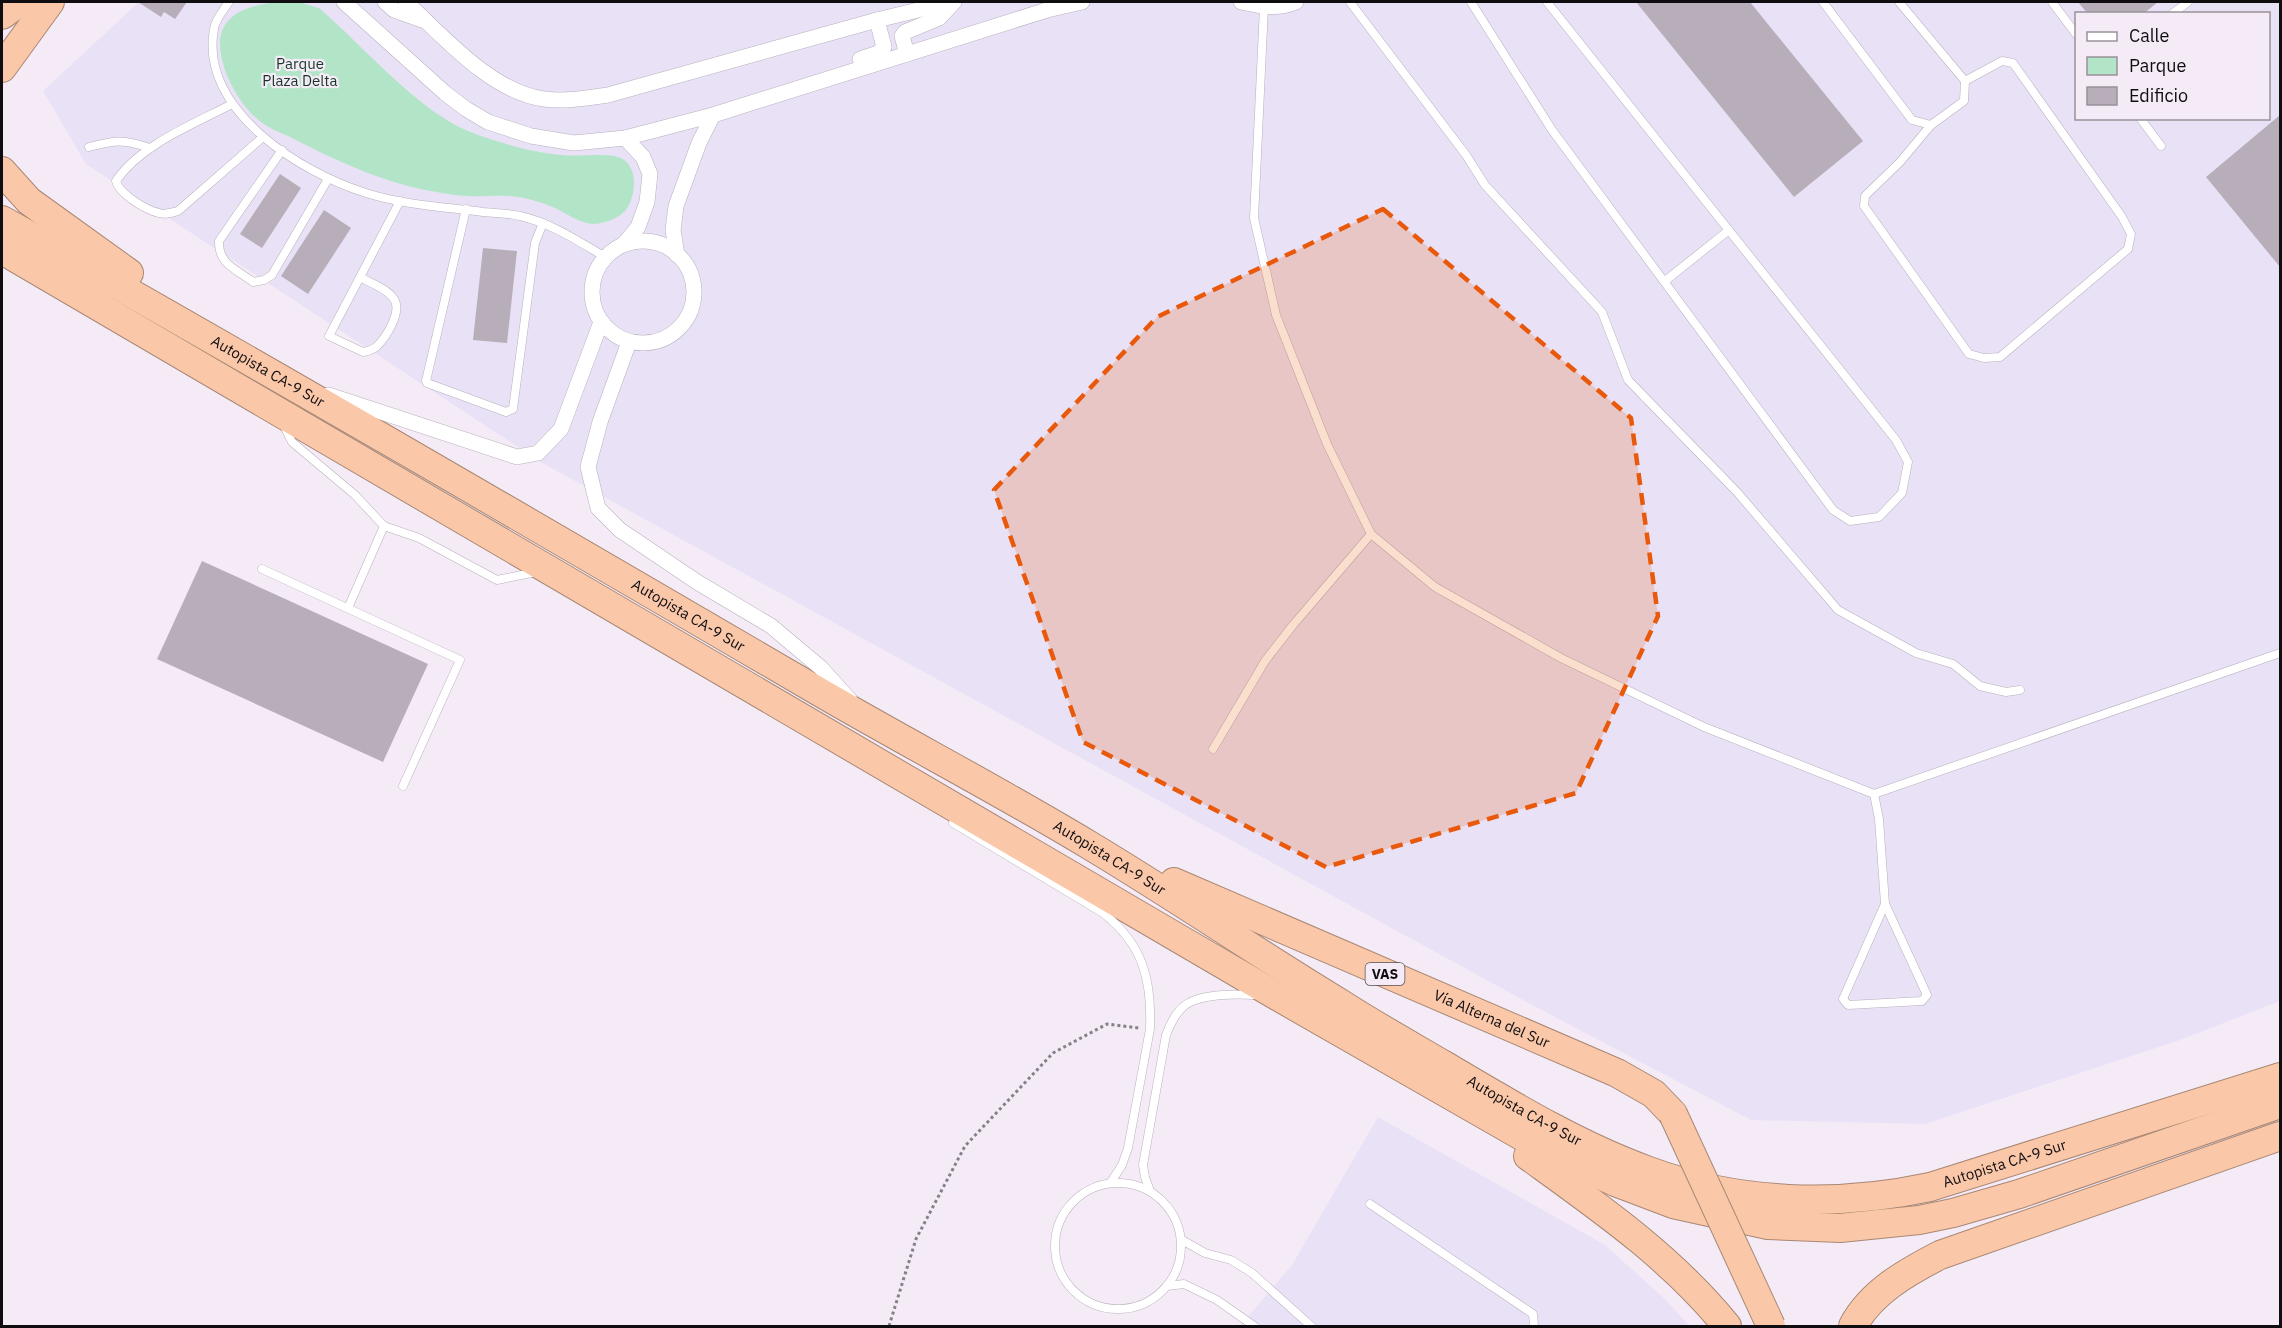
<svg xmlns="http://www.w3.org/2000/svg" width="2282" height="1328" font-family="'IBM Plex Sans',sans-serif">
<style>
.industrial{fill:#e9e1f6;fill-rule:evenodd}
.green{fill:#b2e5c7}
.building{fill:#b7aeba}
.lines{fill:none;stroke-linecap:round;stroke-linejoin:round}
.lane-casing{stroke:#b8b0bb;stroke-width:9}
.street-casing{stroke:#b8b0bb;stroke-width:16}
.highway-casing{stroke:#a88774;stroke-width:30}
.path{stroke:#868088;stroke-width:3;stroke-dasharray:3 3;stroke-linecap:butt}
.lane{stroke:#fff;stroke-width:8}
.street{stroke:#fff;stroke-width:15}
.highway{stroke:#fac8a9;stroke-width:28}
.highway-bridge-casing{stroke:#a88774;stroke-width:30;stroke-linecap:butt}
.highway-bridge{stroke:#fac8a9;stroke-width:28}
.marked{fill:#e8590c;fill-opacity:0.2;stroke:#e8590c;stroke-width:4.5;stroke-dasharray:12 8;stroke-linejoin:round}
.labels{text-anchor:middle;stroke-width:4.5;stroke-linejoin:round;paint-order:stroke}
.shield{fill:#f4ebf7;stroke:#545056;stroke-width:1.5}
.shield-label{font-size:14px;font-weight:bold;fill:#100d11}
.park-label{font-size:15px;fill:#163626;stroke:#f4ebf7}
.street-label{font-size:15px;fill:#100d11;stroke:#f4ebf7}
</style>
<rect width="100%" height="100%" fill="#f4ebf7"/>
<g class="industrial">
<path d="M139,2h2141v999l-100,39 -255,84 -174,-4 -215,-113 -992,-543 -458,-300 -43,-73zM2076,14h192v104h-192z"/>
<polygon points="1378,1117 1605,1245 1666,1300 1689,1326 1240,1326 1292,1265"/>
</g>
<path class="green" d="M279,2h20l20,6c46,39 102,108 159,127 27,9 56,18 85,20 16,2 44,-3 58,3 18,9 15,38 5,52 -7,8 -21,13 -31,14 -15,0 -27,-10 -40,-16 -11,-5 -25,-9 -37,-11 -17,-3 -32,0 -49,-1 -12,0 -26,-3 -38,-5 -50,-9 -96,-31 -141,-54 -8,-4 -18,-7 -26,-13 -24,-16 -45,-55 -44,-83 2,-30 35,-37 59,-39z"/>
<g class="building">
<polygon points="138,2 187,2 175,19 164,12 161,17"/>
<polygon points="1636,2 1750,2 1863,141 1794,197"/>
<polygon points="2078,2 2158,2 2143,14 2088,14"/>
<polygon points="2280,115 2280,267 2206,177"/>
<polygon points="280,174 301,188 262,248 240,234"/>
<polygon points="324,210 351,228 308,294 281,276"/>
<polygon points="483,248 517,251 507,343 473,340"/>
<polygon points="202,561 428,664 383,762 157,659"/>
</g>
<g class="lines">
<g class="lane-casing">
<g id="lane">
<path d="M229,2c-5,7 -14,18 -15,27 -15,81 87,144 152,164 38,12 78,14 117,19 12,1 25,1 37,4 31,7 58,25 85,41"/>
<polyline points="1350,2 1466,155 1485,185 1602,312 1628,380 1737,492 1838,610 1916,653 1953,664 1980,686 2006,692 2020,690"/>
<polyline points="1471,2 1552,130 1833,510 1850,521 1879,517 1902,493 1908,462 1896,440 1547,2"/>
<polyline points="1823,2 1912,120 1931,125 1964,101 1965,81 1899,2"/>
<polyline points="2052,2 2076,34"/>
<polyline points="1264,7 1254,218 1276,315 1327,444 1371,534 1435,587 1561,658 1704,727 1874,794 1879,819 1885,904 1927,995 1922,1001 1848,1005 1843,999 1885,904"/>
<polyline points="2172,14 2188,2"/>
<path d="M232,104c-38,20 -92,41 -116,77 3,13 30,29 43,32 7,2 12,0 19,-2l85,-74"/>
<polyline points="2140,118 2161,146"/>
<polyline points="1931,125 1900,162 1865,196 1864,206 1969,354 1984,358 2000,357 2128,249 2131,234 2122,217 2013,63 2002,61 1965,81"/>
<path d="M89,147c27,-7 34,-8 61,1"/>
<path d="M282,150l-63,91c-1,23 17,28 34,41l11,-2 8,-5 56,-96"/>
<polyline points="466,209 426,381 427,383 506,412 513,409 535,243 543,223"/>
<path d="M360,277c10,6 29,12 35,24 6,12 -9,37 -19,46 -4,3 -8,4 -13,5l-34,-16 71,-135"/>
<polyline points="1665,281 1729,230"/>
<polyline points="284,426 292,442 355,495 384,526 419,538 497,580 536,572"/>
<polyline points="262,569 460,660 403,786"/>
<polyline points="348,608 384,526"/>
<polyline points="1213,749 1265,661 1293,625 1371,534"/>
<polyline points="1874,794 2280,653"/>
<path d="M953,823l150,90c40,31 49,67 47,116l-22,119 -6,17 -11,17"/>
<circle cx="1118" cy="1246" r="63"/>
<path d="M1150,1191l-5,-14 -2,-12 23,-130c4,-10 9,-22 18,-29 15,-12 51,-12 70,-11"/>
<polyline points="1370,1204 1533,1314 1534,1326"/>
<polyline points="1182,1240 1205,1253 1231,1260 1252,1273 1311,1326"/>
<polyline points="1167,1286 1184,1284 1217,1300 1254,1326"/>
</g>
</g>
<g class="street-casing">
<g id="street">
<polyline points="344,2 445,93 466,109 488,122 531,136 574,143 625,138 713,115 1047,10 1082,2"/>
<polyline points="385,2 394,10 422,20"/>
<path d="M406,2c37,34 85,90 138,97 21,3 43,-1 64,-4l269,-75 74,-18"/>
<path d="M1241,2c18,4 37,8 55,0"/>
<polyline points="907,54 902,36 905,32 939,18 954,2"/>
<polyline points="860,59 878,53 884,47 877,20"/>
<circle cx="643" cy="292" r="51"/>
<polyline points="623,245 638,227 647,202 650,174 643,157 625,138"/>
<polyline points="677,255 673,230 676,206 699,143 713,115"/>
<polyline points="629,342 600,422 588,467 598,508 620,530 697,582 771,626 821,668 850,700"/>
<polyline points="329,395 517,457 538,453 561,429 601,322"/>
</g>
</g>
<g class="highway-casing">
<g id="highway">
<polyline points="2,15 20,2"/>
<polyline points="2,68 50,2"/>
<polyline points="2,171 29,201 129,273"/>
<path id="s1" d="M2,220c271,153 540,310 809,467 92,54 187,103 278,158 85,51 167,107 251,158 34,22 70,42 104,62 66,39 133,80 205,106 90,33 188,36 281,16l350,-110"/>
<polyline points="2,250 1277,996 1499,1123 1546,1150 1615,1182 1673,1204 1768,1225 1840,1228 1919,1220 1953,1213 2019,1194 2280,1104"/>
<path id="s2" d="M1174,882l443,191 37,21 19,20"/>
<path d="M1528,1156c72,52 143,101 199,170"/>
<path d="M1853,1326c18,-34 54,-54 87,-71l340,-119"/>
</g>
</g>
<polyline class="path" points="889,1326 916,1239 965,1146 1053,1053 1107,1024 1139,1028"/>
<use href="#lane" class="lane"/>
<use href="#street" class="street"/>
<use href="#highway" class="highway"/>
<g class="highway-bridge-casing">
<polyline id="highway-bridge" points="1673,1114 1771,1326"/>
</g>
<use href="#highway-bridge" class="highway-bridge"/>
</g>
<path class="marked" d="M1383,209l248,209 27,198 -82,177 -250,74 -243,-125 -89,-252 163,-173z"/>
<g class="labels">
<rect class="shield" x="1365.5" y="963" width="39" height="22" rx="4.5"/>
<g class="shield-label">
<text x="1385" y="979">VAS</text>
</g>
<g class="park-label">
<text x="300" y="69">Parque<tspan x="300" dy="17">Plaza Delta</tspan></text>
</g>
<g class="street-label">
<text dy="5" stroke="none"><textPath href="#s1" startOffset="306">Autopista CA-9 Sur</textPath></text>
<text dy="5" stroke="none"><textPath href="#s1" startOffset="792">Autopista CA-9 Sur</textPath></text>
<text dy="5" stroke="none"><textPath href="#s1" startOffset="1278">Autopista CA-9 Sur</textPath></text>
<text dy="5" stroke="none"><textPath href="#s2" startOffset="346">Vía Alterna del Sur</textPath></text>
<text dy="5" stroke="none"><textPath href="#s1" startOffset="1764">Autopista CA-9 Sur</textPath></text>
<text dy="5" stroke="none"><textPath href="#s1" startOffset="2266">Autopista CA-9 Sur</textPath></text>
</g>
</g>
<rect width="2282" height="1328" fill="none" stroke="#100d11" stroke-width="6"/>
<rect x="2075" y="12" width="195" height="108" fill="#f4ebf7" stroke="#99929b" stroke-width="1.5"/>
<rect x="2087" y="32" width="30" height="9" fill="#ffffff" stroke="#99929b" stroke-width="1.5"/>
<text x="2129" y="42" font-size="18" fill="#100d11">Calle</text>
<rect x="2087" y="57" width="30" height="18" fill="#b2e5c7" stroke="#99929b" stroke-width="1.5"/>
<text x="2129" y="72" font-size="18" fill="#100d11">Parque</text>
<rect x="2087" y="87" width="30" height="18" fill="#b7aeba" stroke="#99929b" stroke-width="1.5"/>
<text x="2129" y="102" font-size="18" fill="#100d11">Edificio</text>
</svg>
